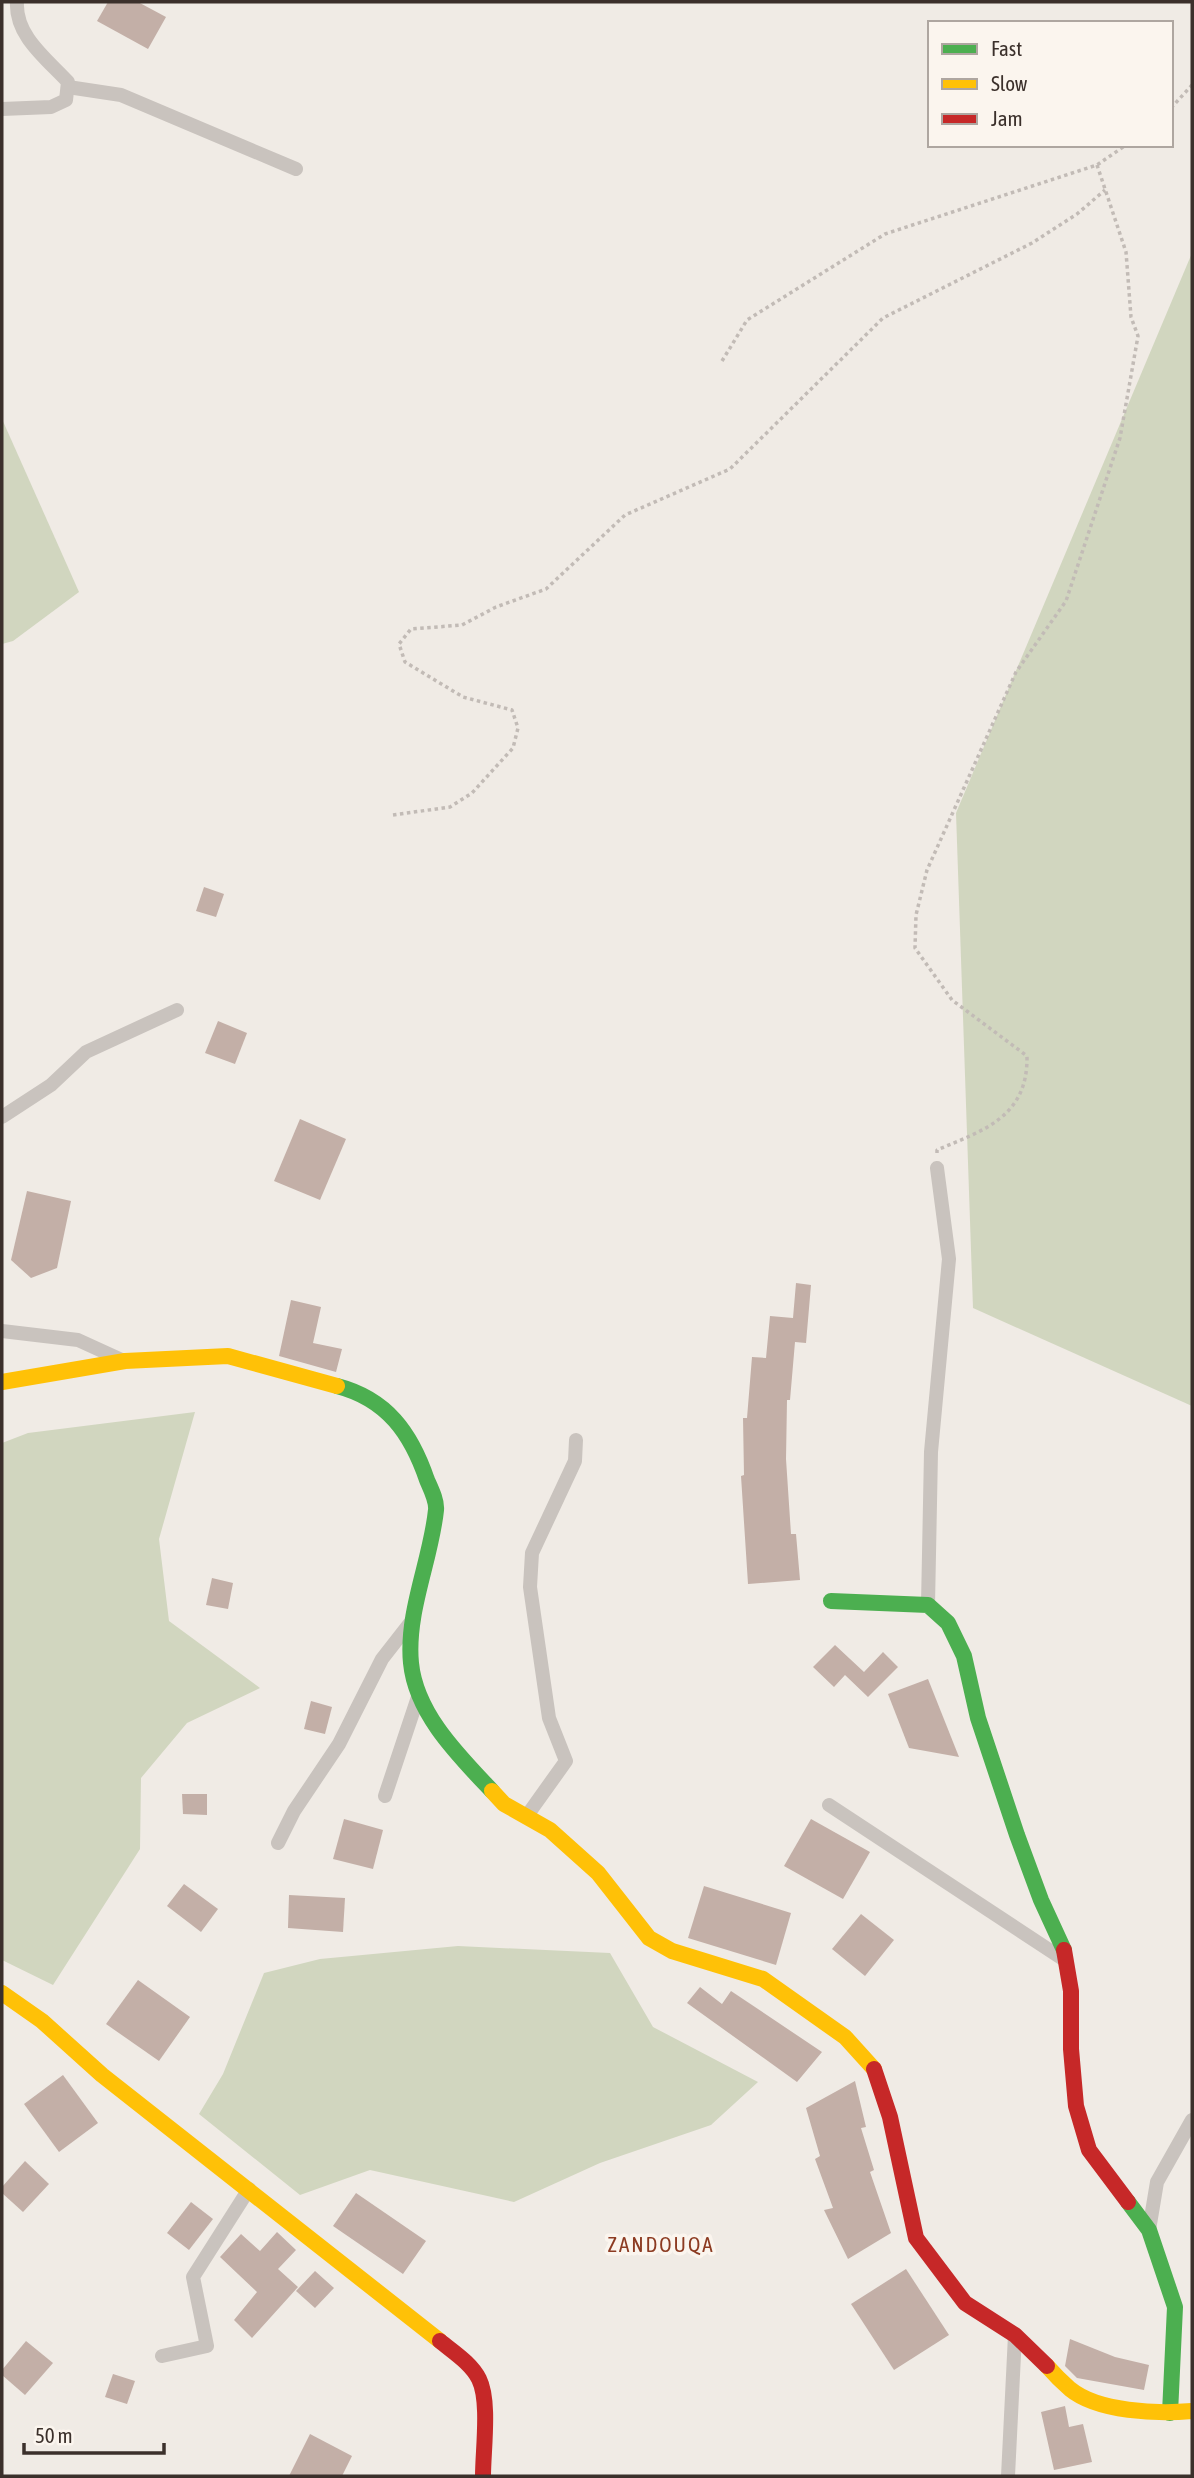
<svg xmlns="http://www.w3.org/2000/svg" width="1194" height="2478" font-family="'Asap Condensed',sans-serif">
<style>
.green{fill:#d1d6bf}
.building{fill:#c3afa7}
.lines{fill:none;stroke-linecap:round;stroke-linejoin:round}
.path{stroke:#c2bbb6;stroke-width:3.5;stroke-dasharray:3.5 3.5;stroke-linecap:butt}
.street{stroke:#c9c3be;stroke-width:14}
.fast{stroke:#4caf50;stroke-width:16}
.slow{stroke:#ffc107;stroke-width:16}
.jam{stroke:#c62828;stroke-width:16}
.labels{text-anchor:middle;stroke-width:7;stroke-linejoin:round;paint-order:stroke}
.quarter-label{font-size:21px;letter-spacing:2px;fill:#8c3b22;stroke:#fbf5ee}
</style>
<rect width="100%" height="100%" fill="#f0ebe5"/>
<g class="green">
<polygon points="1192,253 1192,1406 973,1308 956,813"/>
<polygon points="2,419 79,592 13,641 2,644"/>
<polygon points="195,1412 159,1539 169,1621 260,1688 187,1723 141,1778 140,1849 53,1985 2,1960 2,1443 28,1433"/>
<polygon points="458,1946 610,1953 653,2027 758,2082 711,2125 600,2163 514,2202 370,2170 300,2195 199,2114 223,2074 264,1973 320,1959"/>
</g>
<g class="building">
<polygon points="108,2 138,2 166,17 148,49 97,21"/>
<polygon points="204,887 224,894 216,917 196,911"/>
<polygon points="218,1021 247,1033 235,1064 205,1053"/>
<polygon points="300,1119 346,1139 320,1200 274,1181"/>
<polygon points="27,1191 71,1201 57,1268 31,1278 11,1260"/>
<polygon points="796,1283 811,1285 806,1343 795,1342 790,1400 787,1400 786,1459 791,1534 796,1534 800,1580 748,1584 741,1476 744,1475 743,1418 747,1418 752,1357 766,1358 770,1316 793,1318"/>
<polygon points="291,1300 321,1307 313,1343 342,1349 336,1372 279,1356"/>
<polygon points="212,1578 233,1583 228,1609 206,1605"/>
<polygon points="835,1645 864,1672 883,1652 898,1667 868,1697 845,1675 834,1687 813,1667"/>
<polygon points="928,1679 959,1757 909,1748 888,1694"/>
<polygon points="311,1701 332,1707 325,1734 304,1729"/>
<polygon points="182,1794 207,1794 207,1815 183,1814"/>
<polygon points="344,1819 383,1830 373,1869 333,1859"/>
<polygon points="811,1819 870,1852 843,1899 784,1866"/>
<polygon points="184,1884 218,1909 201,1932 167,1906"/>
<polygon points="704,1886 791,1913 776,1965 688,1938"/>
<polygon points="289,1895 345,1898 343,1932 288,1928"/>
<polygon points="861,1914 894,1940 865,1976 832,1949"/>
<polygon points="138,1980 190,2017 159,2061 106,2024"/>
<polygon points="700,1987 722,2004 731,1991 822,2052 797,2082 687,2003"/>
<polygon points="63,2075 98,2123 59,2152 24,2104"/>
<polygon points="855,2081 866,2127 861,2128 874,2170 870,2172 891,2233 848,2259 824,2210 833,2208 815,2159 820,2156 806,2108"/>
<polygon points="25,2161 49,2184 23,2212 2,2193 2,2187"/>
<polygon points="356,2193 426,2241 403,2274 333,2226"/>
<polygon points="191,2202 213,2219 189,2250 167,2233"/>
<polygon points="277,2232 296,2250 278,2269 298,2287 252,2338 234,2320 257,2292 220,2257 241,2234 260,2251"/>
<polygon points="906,2269 949,2335 894,2370 851,2304"/>
<polygon points="315,2271 334,2288 315,2308 296,2291"/>
<polygon points="1070,2339 1115,2357 1149,2365 1144,2390 1077,2378 1065,2366"/>
<polygon points="26,2341 53,2363 25,2395 2,2375 2,2370"/>
<polygon points="113,2374 135,2381 127,2404 105,2397"/>
<polygon points="1065,2406 1069,2427 1083,2424 1092,2462 1054,2470 1041,2412"/>
<polygon points="310,2434 352,2456 342,2476 289,2476"/>
</g>
<g class="lines">
<g class="path">
<polyline points="1171,108 1192,85"/>
<polyline points="722,361 747,320 885,234 1097,165 1126,145"/>
<polyline points="393,815 450,807 472,793 513,748 518,728 512,710 463,697 405,662 399,644 411,629 462,625 496,607 546,589 625,515 730,469 883,318 1032,243 1077,214 1105,190"/>
<path d="M937,1153v-3c47,-20 91,-33 90,-94l-75,-56 -37,-52 1,-33 11,-45 89,-198 50,-71 54,-163 18,-102 -7,-19 -5,-65 -29,-87"/>
</g>
<g class="street">
<polyline points="68,87 121,95 296,169"/>
<path d="M2,109l49,-2 15,-7 2,-18c-21,-23 -53,-46 -51,-80"/>
<polyline points="2,1117 51,1085 86,1052 177,1010"/>
<polyline points="2,1331 78,1340 124,1361"/>
<polyline points="928,1605 931,1452 949,1259 937,1168"/>
<polyline points="385,1796 419,1694"/>
<polyline points="829,1805 1066,1961"/>
<polyline points="526,1817 566,1761 549,1718 530,1587 532,1553 575,1461 576,1440"/>
<polyline points="278,1843 294,1811 339,1744 382,1659 414,1618"/>
<polyline points="1149,2230 1157,2182 1192,2120"/>
<polyline points="162,2356 207,2346 193,2277 249,2189"/>
<polyline points="1008,2476 1015,2335"/>
</g>
<g class="fast">
<path d="M337,1386c50,13 74,47 90,94 4,9 10,21 9,30 -5,50 -30,102 -25,153 5,51 48,93 81,128"/>
<polyline points="831,1601 928,1605 948,1623 964,1656 978,1718 1017,1835 1041,1900 1064,1950"/>
<polyline points="1128,2202 1149,2230 1175,2307 1170,2413"/>
</g>
<g class="slow">
<polyline points="2,1382 125,1361 228,1356 337,1386"/>
<polyline points="492,1791 504,1804 550,1830 598,1873 649,1938 672,1951 763,1979 845,2037 874,2069"/>
<polyline points="2,1993 42,2021 102,2075 440,2341"/>
<path d="M1047,2366c7,8 15,16 23,23 28,23 87,25 122,22"/>
</g>
<g class="jam">
<polyline points="1064,1950 1071,1991 1071,2049 1076,2106 1089,2150 1128,2202"/>
<polyline points="874,2069 890,2117 916,2238 965,2303 1015,2335 1047,2366"/>
<path d="M440,2341c13,11 31,22 39,38 11,22 4,71 4,97"/>
</g>
</g>
<g class="labels">
<g class="quarter-label">
<text x="661" y="2252">ZANDOUQA</text>
</g>
</g>
<rect width="1194" height="2478" fill="none" stroke="#3b302b" stroke-width="7"/>
<rect x="928" y="21" width="245" height="126" fill="#fbf5ee" stroke="#aea6a0" stroke-width="2"/>
<rect x="942" y="44" width="35" height="10" fill="#4caf50" stroke="#aea6a0" stroke-width="2"/>
<text x="991" y="56" font-size="21" fill="#3b302b">Fast</text>
<rect x="942" y="79" width="35" height="10" fill="#ffc107" stroke="#aea6a0" stroke-width="2"/>
<text x="991" y="91" font-size="21" fill="#3b302b">Slow</text>
<rect x="942" y="114" width="35" height="10" fill="#c62828" stroke="#aea6a0" stroke-width="2"/>
<text x="991" y="126" font-size="21" fill="#3b302b">Jam</text>
<path d="M24 2443v10h140v-10" fill="none" stroke="#3b302b" stroke-width="3.5"/>
<text x="35" y="2443" font-size="21" fill="#3b302b" stroke="#fbf5ee" stroke-width="5" paint-order="stroke">50 m</text>
</svg>
